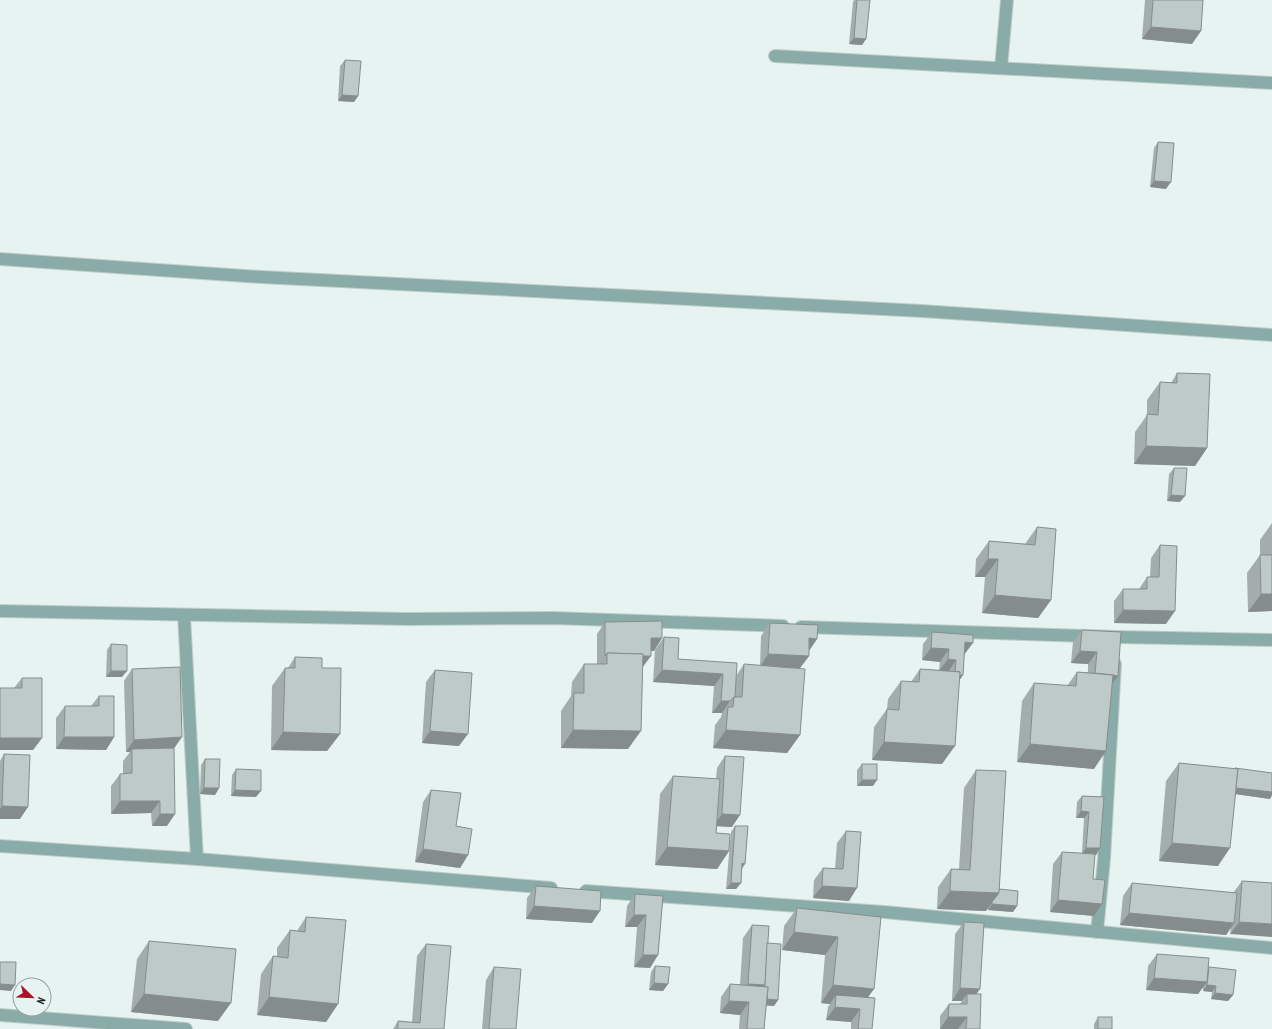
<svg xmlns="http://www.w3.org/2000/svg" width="1272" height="1029" font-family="'PT Sans Narrow',sans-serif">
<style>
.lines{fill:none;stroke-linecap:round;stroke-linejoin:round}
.minor-casing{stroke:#c2cdcb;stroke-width:14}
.minor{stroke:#8aaca8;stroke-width:12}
.wall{fill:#a3aeac}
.shaded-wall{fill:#858d8c}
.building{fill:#becac8;stroke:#858d8c}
</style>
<rect width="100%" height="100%" fill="#e7f3f1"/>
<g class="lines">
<g class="minor-casing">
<g id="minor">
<polyline points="775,56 1272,83"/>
<polyline points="1001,68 1007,0"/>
<polyline points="0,259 261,277 922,311 1272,335"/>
<polyline points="0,611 407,619 553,618 783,626"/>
<polyline points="184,615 197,859"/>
<polyline points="801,627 1117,637 1272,640"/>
<polyline points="0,846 197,859 551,888"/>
<polyline points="586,891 884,912 1272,948"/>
<polyline points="1097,932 1104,859 1115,664"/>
<polyline points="0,1015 186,1029"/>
</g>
</g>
<use href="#minor" class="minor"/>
</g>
<g class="wall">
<polygon points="854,0 870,0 866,39 862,45 849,44 853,2"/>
<polygon points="1145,0 1203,0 1192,44 1142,39"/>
<polygon points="345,60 358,96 354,102 338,101 340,66"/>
<polygon points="1158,142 1166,189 1150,187 1154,148"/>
<polygon points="1177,373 1207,448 1195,466 1134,464 1135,432 1147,415 1147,400 1160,382 1171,383"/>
<polygon points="1174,468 1180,502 1167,501 1169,474"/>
<polygon points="1272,523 1272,611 1248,612 1247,573 1260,555 1260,540"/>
<polygon points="1037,527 1051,600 1038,618 982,613 985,577 975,577 976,559 989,541 1025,544"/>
<polygon points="1160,545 1166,624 1114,623 1114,601 1123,589 1139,589 1147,577 1150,577 1151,558"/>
<polygon points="605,622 662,638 654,651 651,651 642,668 628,749 561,748 561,711 571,696 572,682 584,664 597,664 597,634"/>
<polygon points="770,623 817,639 809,650 809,656 800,668 785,668 800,735 787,753 713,748 715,725 721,717 722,713 712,713 714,686 653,682 655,650 664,637 678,659 736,676 744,664 760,666 761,636"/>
<polygon points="1082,630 1121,632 1112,684 1094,769 1017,762 1022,701 1034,683 1067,686 1077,672 1088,672 1088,664 1071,663 1073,642"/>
<polygon points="932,632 964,655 963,675 959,681 942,764 872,760 874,727 887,709 888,699 901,681 911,682 920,669 939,670 940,662 922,660 923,644"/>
<polygon points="111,644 122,677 106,677 107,650"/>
<polygon points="295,657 322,668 340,734 327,751 271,750 272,686 285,668 288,668"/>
<polygon points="132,669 174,748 167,826 152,826 151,813 111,814 111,786 120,774 123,774 123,761 130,752 126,752 124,681"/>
<polygon points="435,670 459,746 422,743 426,682"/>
<polygon points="22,678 42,738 33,750 0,750 0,688 14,688"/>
<polygon points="99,696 114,737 106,750 56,749 56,718 65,706 91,706"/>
<polygon points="4,754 20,819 0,819 0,761"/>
<polygon points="725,756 732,827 717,826 716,833 729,851 717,869 655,865 660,794 673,776 716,779 717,768"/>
<polygon points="205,759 219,788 215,795 200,794 201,765"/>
<polygon points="1179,763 1272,773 1272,795 1270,799 1235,794 1218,866 1159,861 1166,781"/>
<polygon points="862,764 873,786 857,786 857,770"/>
<polygon points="236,769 256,797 231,796 232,775"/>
<polygon points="976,770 999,889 1017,906 1013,912 988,910 988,908 986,911 937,909 938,887 951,869 959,869 964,788"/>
<polygon points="431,790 468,855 460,868 415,862 423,802"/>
<polygon points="1082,796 1104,797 1100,848 1096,855 1095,855 1093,879 1094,916 1050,912 1053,864 1062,852 1082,853 1084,818 1076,818 1077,802"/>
<polygon points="735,826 742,869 741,883 736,889 726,889 731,832"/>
<polygon points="846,831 849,901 813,898 814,880 823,868 835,869 837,843"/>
<polygon points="1242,881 1272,883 1230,934 1231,928 1226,935 1120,925 1123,896 1132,883 1233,893"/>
<polygon points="536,886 592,923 526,919 527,898"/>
<polygon points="635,894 663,896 658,955 650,968 634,967 637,927 625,927 627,906"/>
<polygon points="797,908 881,917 868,997 872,1029 851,1029 851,1022 826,1020 828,1007 830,1004 821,1003 825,955 782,950 784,926"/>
<polygon points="306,917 338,1004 326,1022 257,1015 261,974 273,956 277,956 277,948 290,930 297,931"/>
<polygon points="964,922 977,994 980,1029 940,1029 940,1016 949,1004 960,1004 962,1001 952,1001 955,934"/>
<polygon points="752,925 767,943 778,1000 774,1006 766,1005 764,1029 739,1029 740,1015 720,1013 721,997 730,984 740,985 743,938"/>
<polygon points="149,941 218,1021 131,1012 137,959"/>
<polygon points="426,944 444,1029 393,1029 398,1021 412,1022 417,956"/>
<polygon points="1157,954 1208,969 1209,967 1233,995 1228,1001 1211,999 1212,992 1203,991 1203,987 1198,994 1146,990 1148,966"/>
<polygon points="655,966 668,984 663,991 649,990 651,972"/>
<polygon points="494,967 516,1029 482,1029 486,980"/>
<polygon points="1098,1017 1112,1029 1094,1029 1094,1024"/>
</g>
<g class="shaded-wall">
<polygon points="1151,27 1201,31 1192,44 1142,39"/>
<polygon points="854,38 866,39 862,45 849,44"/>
<polygon points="342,95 358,96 354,102 338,101"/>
<polygon points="1154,181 1171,182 1166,189 1150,187"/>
<polygon points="1146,446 1207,448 1195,466 1134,464"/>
<polygon points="1171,495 1185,496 1180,502 1167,501"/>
<polygon points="988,559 998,559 985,577 975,577"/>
<polygon points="1261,594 1272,594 1272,611 1248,612"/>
<polygon points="995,595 1051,600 1038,618 982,613"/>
<polygon points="1123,610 1175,611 1166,624 1114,623"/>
<polygon points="651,638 662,638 654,651 642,651"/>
<polygon points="809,638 817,639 809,651"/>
<polygon points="965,642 973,643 964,655"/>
<polygon points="931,648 949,649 940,662 922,660"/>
<polygon points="1080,651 1097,652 1088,664 1071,663"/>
<polygon points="768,654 809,656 800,668 760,667"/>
<polygon points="607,656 651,656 642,668 607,664"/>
<polygon points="948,659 956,660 948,672 939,671"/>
<polygon points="662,670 723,674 714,686 653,682"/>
<polygon points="111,671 127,671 122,677 106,677"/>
<polygon points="1095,674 1118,676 1109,688"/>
<polygon points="955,675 963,675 954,688"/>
<polygon points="721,701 730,701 722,713 712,713"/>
<polygon points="573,730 641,731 628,749 561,748"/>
<polygon points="726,730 800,735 787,753 713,748"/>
<polygon points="430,731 468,734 459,746 422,743"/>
<polygon points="283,732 340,734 327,751 271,750"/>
<polygon points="64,737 114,737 106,750 56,749"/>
<polygon points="182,737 173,750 132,749 130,752 126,752 134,740"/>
<polygon points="0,738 42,738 33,750 0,750"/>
<polygon points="884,742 955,746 942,764 872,760"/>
<polygon points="1030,744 1106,751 1094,769 1017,762"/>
<polygon points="862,780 877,780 873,786 857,786"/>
<polygon points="1232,787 1272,792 1272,795 1270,799 1228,793"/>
<polygon points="204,788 219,788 215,795 200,794"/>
<polygon points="235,790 261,791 256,797 231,796"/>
<polygon points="120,801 160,801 151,813 111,814"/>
<polygon points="2,806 28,807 20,819 0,819 0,809"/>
<polygon points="1081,811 1089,812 1084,818 1076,818"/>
<polygon points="160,814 175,814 167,826 152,826"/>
<polygon points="722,814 740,815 732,827 713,826"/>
<polygon points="1172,843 1230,848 1218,866 1159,861"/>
<polygon points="667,847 729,851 717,869 655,865"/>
<polygon points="1086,848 1100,848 1096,855 1082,854"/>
<polygon points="423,849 468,855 460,868 415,862"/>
<polygon points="742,863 745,864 741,870"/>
<polygon points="731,883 741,883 736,889 726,889"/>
<polygon points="822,886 857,888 849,901 813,898"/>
<polygon points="950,891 999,893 986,911 937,909"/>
<polygon points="1058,900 1102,904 1094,916 1050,912"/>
<polygon points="992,904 1017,906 1013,912 988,910"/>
<polygon points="534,906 600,911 592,923 526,919"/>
<polygon points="1129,913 1234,923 1226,935 1120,925"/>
<polygon points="634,915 646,915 637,927 625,927"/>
<polygon points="1239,922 1272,924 1272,937 1230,934"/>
<polygon points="794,932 838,937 825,955 782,950"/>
<polygon points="643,955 658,955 650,968 634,967"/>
<polygon points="1154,978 1207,982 1198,994 1146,990"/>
<polygon points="654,983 668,984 663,991 649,990"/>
<polygon points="0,984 15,985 11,991 0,990"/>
<polygon points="748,984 765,985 756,998 739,996"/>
<polygon points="833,985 874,989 861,1007 836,995 830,1004 821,1003"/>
<polygon points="1207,985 1216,986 1212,992 1203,991"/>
<polygon points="960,988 980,989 971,1002 967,994 962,1001 952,1001"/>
<polygon points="1215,993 1233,995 1228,1001 1211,999"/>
<polygon points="144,994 231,1003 218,1021 131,1012"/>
<polygon points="269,997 338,1004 326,1022 257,1015"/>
<polygon points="763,999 778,1000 774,1006 759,1005"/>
<polygon points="729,1001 749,1002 740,1015 720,1013"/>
<polygon points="835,1007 860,1009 851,1022 826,1020"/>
<polygon points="948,1017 967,1017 958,1029 940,1029"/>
</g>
<g class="building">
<polygon points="857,0 870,0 866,39 854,38"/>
<polygon points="1153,0 1203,0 1201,31 1151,27"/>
<polygon points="345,60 361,61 358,96 342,95"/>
<polygon points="1158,142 1174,143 1171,182 1154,181"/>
<polygon points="1177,373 1210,374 1207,448 1146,446 1147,414 1158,415 1160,382 1177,383"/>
<polygon points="1174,468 1187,468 1185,496 1171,495"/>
<polygon points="1037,527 1056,529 1051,600 995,595 998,559 988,559 989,541 1035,545"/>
<polygon points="1160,545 1177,546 1175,611 1123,610 1123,589 1147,589 1147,577 1159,577"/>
<polygon points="1260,555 1272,555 1272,594 1261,594"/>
<polygon points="662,621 662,638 651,638 651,656 642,656 643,654 607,653 605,656 605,622"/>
<polygon points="770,623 818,625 817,639 809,638 809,656 768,654"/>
<polygon points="1082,630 1121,632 1118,676 1113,675 1095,673 1097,652 1080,651"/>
<polygon points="932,632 973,635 973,643 965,642 963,675 959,675 960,672 955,671 956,660 948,659 949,649 931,648"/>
<polygon points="664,637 679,638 678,659 737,663 735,697 734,697 730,701 721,701 723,674 662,670"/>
<polygon points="111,644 127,645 127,671 111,671"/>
<polygon points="607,653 643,654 641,731 573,730 574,693 584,693 584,664 607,664"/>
<polygon points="295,657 322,658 322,668 341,668 340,734 283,732 285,668 295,668"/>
<polygon points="744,664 805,669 800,735 726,730 728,707 733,707 734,697 742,697"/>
<polygon points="180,667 182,737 134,740 132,669"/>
<polygon points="920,669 960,672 955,746 884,742 887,709 899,710 901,681 919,682"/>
<polygon points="435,670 472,673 468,734 430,731"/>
<polygon points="1077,672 1113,675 1106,751 1030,744 1034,683 1076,686"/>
<polygon points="22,678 42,678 42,738 0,738 0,688 22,688"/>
<polygon points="99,696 114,696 114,737 64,737 65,706 99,706"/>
<polygon points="174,748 175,814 160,814 160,801 120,801 120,774 132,773 132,749"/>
<polygon points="4,754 30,755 28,807 2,806"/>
<polygon points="725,756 744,757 740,815 722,814"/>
<polygon points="205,759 220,759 219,788 204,788"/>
<polygon points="1179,763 1238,769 1230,848 1172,843"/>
<rect x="862" y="764" width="15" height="16"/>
<polygon points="1235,768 1272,773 1272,792 1236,788 1238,769"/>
<polygon points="236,769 261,770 261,791 235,790"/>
<polygon points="976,770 1006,771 999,893 950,891 951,869 970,870"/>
<polygon points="673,776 720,779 716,833 730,834 729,851 667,847"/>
<polygon points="431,790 461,793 456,826 472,829 468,855 423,849"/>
<polygon points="1082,796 1104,797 1100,848 1086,848 1089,812 1081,811"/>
<polygon points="735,826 748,826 745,864 742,863 741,883 731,883"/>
<polygon points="846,831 861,832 857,888 822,886 823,868 843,869"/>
<polygon points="1062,852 1095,854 1093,879 1105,880 1102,904 1058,900"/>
<polygon points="1242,881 1272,883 1272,924 1239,922"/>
<polygon points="1132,883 1237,893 1234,923 1129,913"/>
<polygon points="536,886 601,891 600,911 534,906"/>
<polygon points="999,889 1018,891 1017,906 992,904 992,902 999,893"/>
<polygon points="635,894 663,896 658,955 643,955 646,915 634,915"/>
<polygon points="797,908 881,917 874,989 833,985 838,937 794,932"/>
<polygon points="306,917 346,920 338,1004 269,997 273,956 288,958 290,930 305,932"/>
<polygon points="964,922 984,923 980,989 960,988"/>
<polygon points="752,925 769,926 765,985 748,984"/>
<polygon points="149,941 236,949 231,1003 144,994"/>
<polygon points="767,943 781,944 778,1000 767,999 768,987 764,987 765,985"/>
<polygon points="426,944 451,946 444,1029 398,1029 398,1021 420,1023"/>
<polygon points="1157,954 1209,958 1207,982 1154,978"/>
<polygon points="0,962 16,962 15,985 0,984"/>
<polygon points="655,966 670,967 668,984 654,983"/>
<polygon points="494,967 521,969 516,1029 489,1029"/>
<polygon points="1209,967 1236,970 1233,995 1215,993 1216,986 1207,985"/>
<polygon points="730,984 768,987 764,1029 747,1029 749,1002 729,1001"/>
<polygon points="967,994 981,994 980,1029 966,1029 967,1017 948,1017 949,1004 967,1004"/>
<polygon points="836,995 875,998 872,1029 858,1029 860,1009 835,1007"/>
<rect x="1098" y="1017" width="14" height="12"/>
</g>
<g transform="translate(32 997) rotate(113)"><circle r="19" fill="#e7f3f1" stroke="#969f9d"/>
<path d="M0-3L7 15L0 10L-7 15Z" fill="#a91328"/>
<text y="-6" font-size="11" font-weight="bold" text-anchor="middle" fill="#1c2120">N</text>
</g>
</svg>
